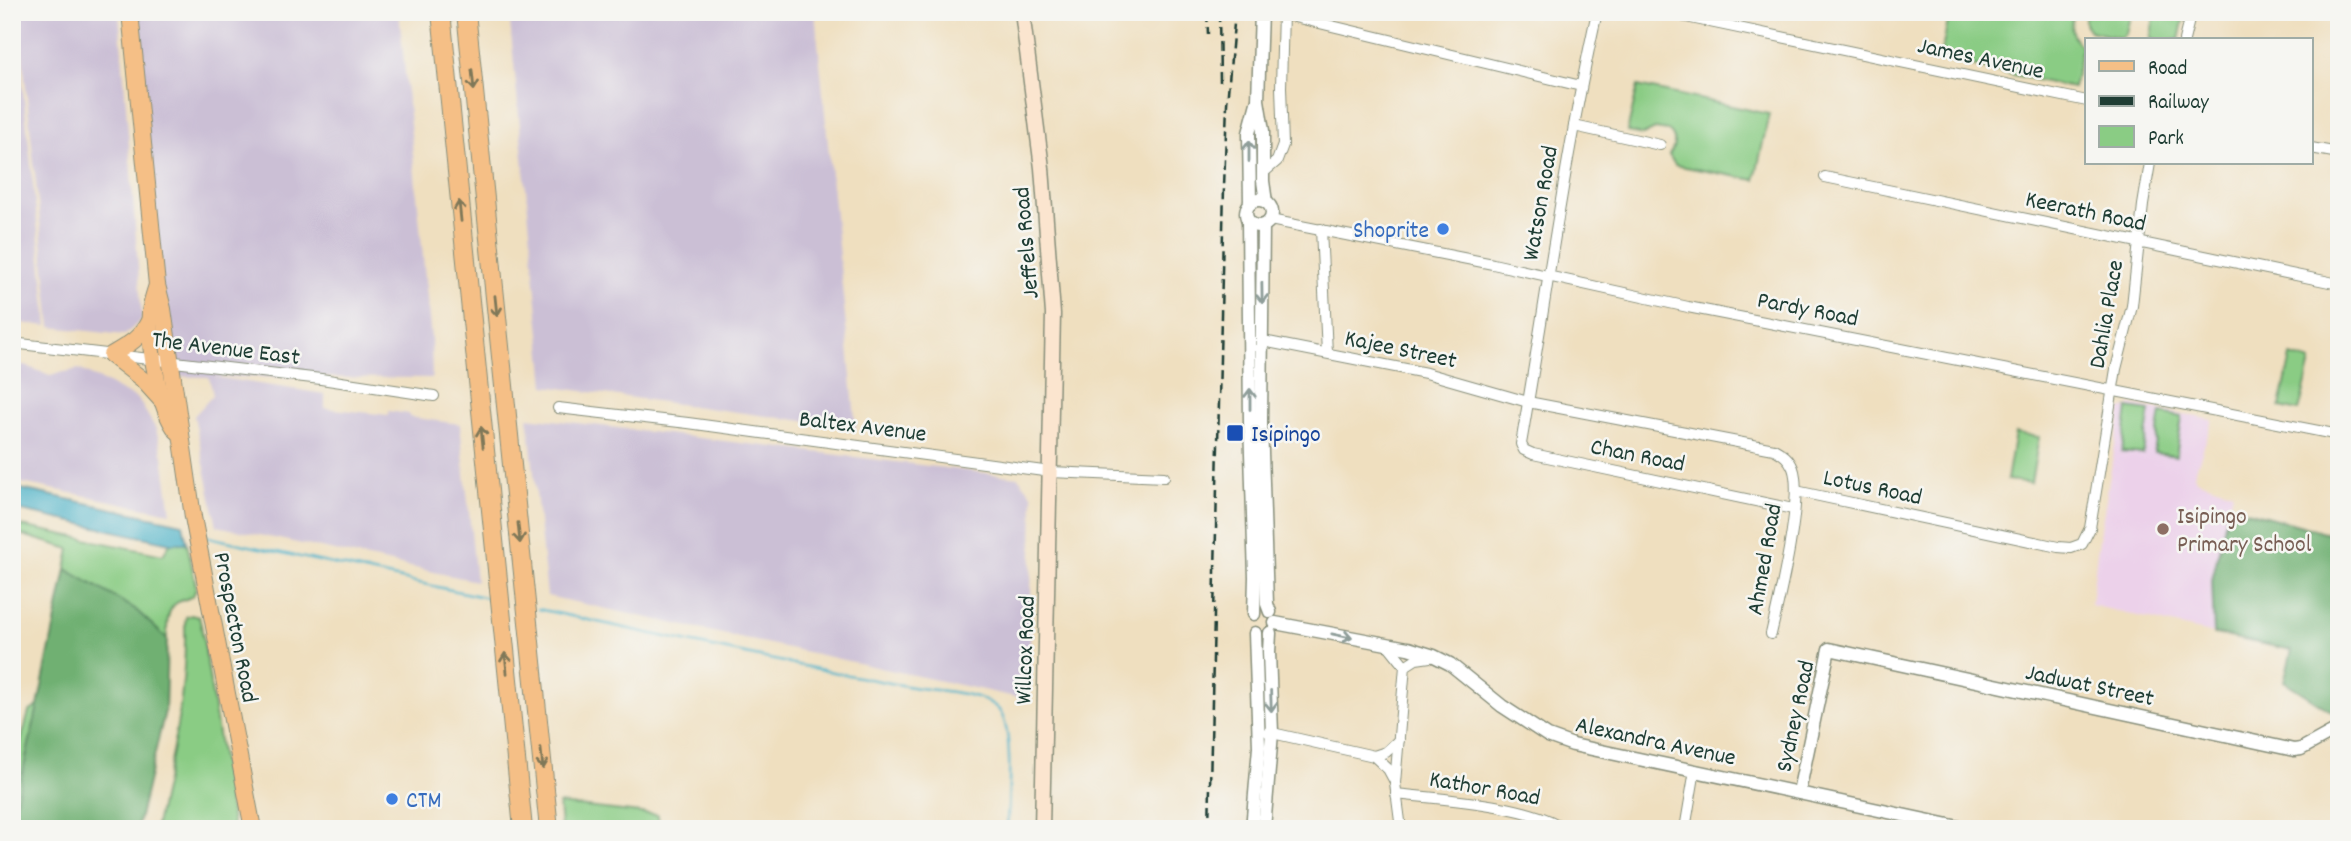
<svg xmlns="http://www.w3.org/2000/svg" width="2351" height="841" font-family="Dekko,sans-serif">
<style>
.built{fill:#ecd1ea}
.industrial{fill:#cbbfd5}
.green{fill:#8acc84;stroke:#54845c;stroke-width:2}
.forest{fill:#6fb072;stroke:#477653;stroke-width:2}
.water{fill:#48b0c6;stroke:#34767d;stroke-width:2}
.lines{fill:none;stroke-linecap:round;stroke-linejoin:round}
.stream{stroke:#48b0c6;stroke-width:2.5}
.minor-casing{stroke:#878e7a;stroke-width:12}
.tertiary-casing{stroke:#878e7a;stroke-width:15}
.secondary-casing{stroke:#878e7a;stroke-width:17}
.primary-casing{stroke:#878e7a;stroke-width:18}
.motorway-casing{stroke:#878e7a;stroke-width:20}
.minor{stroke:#fff;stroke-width:10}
.tertiary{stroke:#fff;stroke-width:12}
.secondary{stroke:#fbe5cf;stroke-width:14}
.primary{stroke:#f5bf86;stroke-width:16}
.motorway{stroke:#f5bf86;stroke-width:18}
.rail{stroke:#1f3d34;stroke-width:2.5;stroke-dasharray:10 5;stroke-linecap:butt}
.oneway{stroke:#7f7859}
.oneway2{stroke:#8f9e9a}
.shop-dot{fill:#3f7fe0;stroke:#f6f6f2;stroke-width:2.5}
.transit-dot{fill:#1a4fb4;stroke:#f6f6f2;stroke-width:2.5}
.education-dot{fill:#8d6e63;stroke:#f6f6f2;stroke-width:2.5}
.labels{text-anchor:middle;stroke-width:5;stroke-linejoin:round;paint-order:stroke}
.street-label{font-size:24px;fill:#1f3d34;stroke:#f6f6f2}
.shop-label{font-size:24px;fill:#366cbe;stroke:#f6f6f2;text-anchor:end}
.transit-label{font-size:24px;fill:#164399;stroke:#f6f6f2;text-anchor:start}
.education-label{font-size:24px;fill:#785e54;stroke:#f6f6f2;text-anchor:start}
</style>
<rect width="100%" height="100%" fill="#f6f6f2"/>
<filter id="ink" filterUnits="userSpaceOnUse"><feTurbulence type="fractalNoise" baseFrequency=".0143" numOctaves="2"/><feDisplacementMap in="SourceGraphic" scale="14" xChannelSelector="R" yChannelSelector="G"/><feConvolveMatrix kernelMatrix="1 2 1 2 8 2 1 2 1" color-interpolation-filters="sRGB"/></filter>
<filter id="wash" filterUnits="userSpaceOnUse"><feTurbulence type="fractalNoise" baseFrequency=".00686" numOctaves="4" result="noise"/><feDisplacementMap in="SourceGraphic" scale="28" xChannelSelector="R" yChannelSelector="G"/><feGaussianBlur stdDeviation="1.57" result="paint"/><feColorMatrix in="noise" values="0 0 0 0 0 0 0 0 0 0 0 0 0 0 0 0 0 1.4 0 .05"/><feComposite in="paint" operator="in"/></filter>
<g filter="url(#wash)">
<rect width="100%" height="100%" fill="#efdfbf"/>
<polygon class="built" points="2131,405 2213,420 2194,475 2196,480 2233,492 2212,580 2214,634 2091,605 2097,553 2121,410"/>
<g class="industrial">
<polygon points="12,12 15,12 48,326 12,322"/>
<polygon points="18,12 119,12 142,319 125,335 51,327"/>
<polygon points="138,12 399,12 431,338 432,378 214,377 325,394 325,408 388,415 389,411 409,414 409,417 460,424 476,581 217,526 194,416 213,395 209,377 157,376"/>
<polygon points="509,12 815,12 856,428 545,386"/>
<polygon points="12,361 50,375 79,369 138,399 156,429 163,456 171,513 12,481"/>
<polygon points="528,417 1018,477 1033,495 1029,700 547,596"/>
</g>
<g class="green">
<path d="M1950,12h123c-3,15 -3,25 9,35l-9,41 -133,-29z"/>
<polygon points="2085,12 2131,12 2126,33 2121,38 2090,31 2085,24"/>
<polygon points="2155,12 2185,12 2179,40 2150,40"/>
<path d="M1638,86l131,28 -14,66 -80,-15 -6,-10c6,-8 8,-18 -1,-24l-13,-2 -12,6 -16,-3z"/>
<polygon points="2291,356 2311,362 2299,411 2280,407"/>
<polygon points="2128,408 2150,411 2143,454 2122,452"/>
<polygon points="2161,413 2182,417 2176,456 2154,453"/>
<polygon points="2015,433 2039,437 2031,483 2007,480"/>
<path d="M12,524l151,31 7,-12h17l9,43c-1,15 -11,11 -21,18 -9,8 -8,24 -8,35l-32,-30 -69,-40 4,-20 -58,-17z"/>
<path d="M191,615l8,2 2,8 32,204h-78c16,-71 32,-132 30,-206l1,-6z"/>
<polygon points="38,706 12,819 13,770 29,712"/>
<polygon points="559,804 658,815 659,829 561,829"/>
</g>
<g class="forest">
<polygon points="2229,506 2339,536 2339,701 2334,713 2284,681 2292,650 2214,634 2212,580"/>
<polygon points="66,569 135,609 167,639 165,711 137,829 12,829 12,819 38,706"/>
</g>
<polygon class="water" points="12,487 183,524 187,543 170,543 12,509"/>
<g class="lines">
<g class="stream">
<polyline points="204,536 488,598"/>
<path d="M538,609c125,27 249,56 374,78 24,4 69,4 86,22 17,17 10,95 9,120"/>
</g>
</g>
</g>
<g filter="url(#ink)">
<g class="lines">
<g class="minor-casing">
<g id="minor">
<path d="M1597,12c-32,143 -51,288 -76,432l3,6 9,4 260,55"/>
<polyline points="1662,12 2087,101"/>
<polyline points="1282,14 1581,86"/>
<polyline points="2184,40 2191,12"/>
<polyline points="1574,126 1660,145"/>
<polyline points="2311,148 2339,153"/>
<polyline points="1263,173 1277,161 1283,145 1281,87 1283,12"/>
<polyline points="1825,177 2339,284"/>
<polyline points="1270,220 1493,264 1688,307 2339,435"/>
<polyline points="1321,229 1327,353"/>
<path d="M1263,341l163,32 102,29 246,47c9,5 15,9 19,19 11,29 -14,132 -22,166"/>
<polyline points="12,343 321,379 434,396"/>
<polyline points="558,408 688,423 1051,472 1164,477"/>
<polyline points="1796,491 2058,547 2071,548 2082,544 2090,528 2116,369 2132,306 2143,205 2150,163"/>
<polyline points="1389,646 1405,666 1395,783 1401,829"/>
<polyline points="1405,666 1416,659 1430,657"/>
<polyline points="1268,732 1374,756 1388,769 1395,782"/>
<polyline points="1374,756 1386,752 1399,740"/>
<path d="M1396,794c42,5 135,10 168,35"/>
<polyline points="1685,829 1695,770"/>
</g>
</g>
<g class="tertiary-casing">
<g id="tertiary">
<polyline points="1261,12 1258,100 1263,131 1263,181 1266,202"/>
<circle cx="1259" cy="213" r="13"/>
<polyline points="1250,204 1249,133 1257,103"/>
<polyline points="1248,220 1250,422 1255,577 1254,614"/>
<polyline points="1263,225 1261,422 1267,604 1270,612"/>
<polyline points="1275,623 1408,648 1434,656 1450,664 1502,706 1548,736 1573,745 1968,829"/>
<polyline points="1799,792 1829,649 2294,750 2301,749 2339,728"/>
<polyline points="1252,829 1259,747 1255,633"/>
<polyline points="1264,829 1272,733 1269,652 1270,633"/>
</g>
</g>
<g class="secondary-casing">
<polyline id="secondary" points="1022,12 1042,168 1053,314 1042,829"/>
</g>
<g class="primary-casing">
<g id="primary">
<polyline points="130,12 157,285 163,309 193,517 253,829"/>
<path d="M157,285c-3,9 -6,18 -7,27 -2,29 8,96 27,119"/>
<path d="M149,321c-9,18 -21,24 -38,34l31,24 19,21"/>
</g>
</g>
<g class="motorway-casing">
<g id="motorway">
<polyline points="441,12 523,829"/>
<polyline points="466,12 549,829"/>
</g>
</g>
<use href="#minor" class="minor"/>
<use href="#tertiary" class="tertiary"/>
<use href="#secondary" class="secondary"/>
<use href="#primary" class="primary"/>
<use href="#motorway" class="motorway"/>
<g class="rail">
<polyline points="1207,12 1208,34"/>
<polyline points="1219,12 1220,83"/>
<polyline points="1209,829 1224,187 1227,104 1235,12"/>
</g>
</g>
<defs><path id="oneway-shaft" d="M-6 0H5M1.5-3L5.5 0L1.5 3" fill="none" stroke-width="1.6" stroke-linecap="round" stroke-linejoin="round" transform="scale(1.75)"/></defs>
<g class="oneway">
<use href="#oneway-shaft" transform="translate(473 80) rotate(84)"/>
<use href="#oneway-shaft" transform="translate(460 211) rotate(-96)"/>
<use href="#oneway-shaft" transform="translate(496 306) rotate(84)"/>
<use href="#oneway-shaft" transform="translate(482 437) rotate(-96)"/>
<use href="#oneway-shaft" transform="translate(519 533) rotate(84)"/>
<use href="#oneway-shaft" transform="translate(506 663) rotate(-96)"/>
<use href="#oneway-shaft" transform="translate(542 759) rotate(84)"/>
</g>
<g class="oneway2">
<use href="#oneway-shaft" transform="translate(1249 151) rotate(-90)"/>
<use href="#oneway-shaft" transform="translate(1262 293) rotate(89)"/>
<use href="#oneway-shaft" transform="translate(1250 399) rotate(-90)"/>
<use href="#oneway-shaft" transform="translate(1342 636) rotate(12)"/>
<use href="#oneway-shaft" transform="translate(1271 701) rotate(88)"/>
</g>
</g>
<g class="shop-dot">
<circle cx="1443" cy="229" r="7"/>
<circle cx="392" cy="799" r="7"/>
</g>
<rect class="transit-dot" x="1226" y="424" width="18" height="18" rx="3.5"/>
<circle class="education-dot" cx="2163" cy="529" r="7"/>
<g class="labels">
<g class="street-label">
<text transform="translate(1981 57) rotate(12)" y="8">James Avenue</text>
<text transform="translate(1539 203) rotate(-80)" y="8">Watson Road</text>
<text transform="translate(2086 210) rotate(12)" y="8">Keerath Road</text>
<text transform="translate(1025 243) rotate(-95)" y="8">Jeffels Road</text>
<text transform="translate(1808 308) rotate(11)" y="8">Pardy Road</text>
<text transform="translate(2105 314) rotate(-80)" y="8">Dahlia Place</text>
<text transform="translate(226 347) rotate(7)" y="8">The Avenue East</text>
<text transform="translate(1401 348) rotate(12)" y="8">Kajee Street</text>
<text transform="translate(863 425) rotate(7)" y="8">Baltex Avenue</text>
<text transform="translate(1638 454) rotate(11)" y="8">Chan Road</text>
<text transform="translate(1873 486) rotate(12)" y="8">Lotus Road</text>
<text transform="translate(1763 559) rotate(-80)" y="8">Ahmed Road</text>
<text transform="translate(237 627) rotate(79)" y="8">Prospecton Road</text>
<text transform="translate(1024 650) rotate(-88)" y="8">Willcox Road</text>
<text transform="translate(2090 684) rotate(12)" y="8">Jadwat Street</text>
<text transform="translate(1794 716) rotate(-78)" y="8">Sydney Road</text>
<text transform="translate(1656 740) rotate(12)" y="8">Alexandra Avenue</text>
<text transform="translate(1485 787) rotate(10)" y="8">Kathor Road</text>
</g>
<g class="shop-label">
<text x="1429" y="237">Shoprite</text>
<text x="406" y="807" text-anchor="start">CTM</text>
</g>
<g class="transit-label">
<text x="1251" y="441">Isipingo</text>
</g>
<g class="education-label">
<text x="2177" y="523">Isipingo<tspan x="2177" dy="28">Primary School</tspan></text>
</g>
</g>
<rect width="2351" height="841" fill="none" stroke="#f6f6f2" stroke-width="42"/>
<rect x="2085" y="38" width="228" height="126" fill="#f6f6f2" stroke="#a0aca6" stroke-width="2"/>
<rect x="2099" y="61" width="35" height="10" fill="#f5bf86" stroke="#a0aca6" stroke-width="2"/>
<text x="2148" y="74" font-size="21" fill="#1f3d34">Road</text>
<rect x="2099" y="96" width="35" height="10" fill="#1f3d34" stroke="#a0aca6" stroke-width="2"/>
<text x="2148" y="108" font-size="21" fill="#1f3d34">Railway</text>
<rect x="2099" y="126" width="35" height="21" fill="#8acc84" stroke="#a0aca6" stroke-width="2"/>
<text x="2148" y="144" font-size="21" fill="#1f3d34">Park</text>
</svg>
